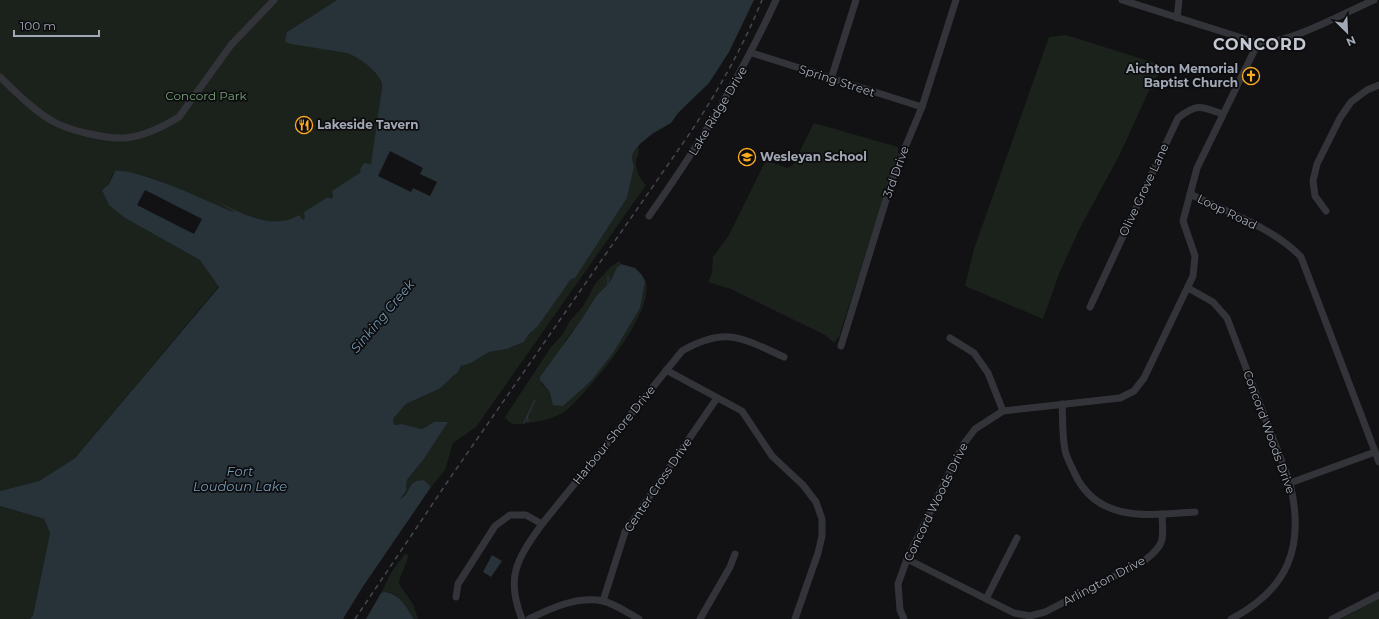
<svg xmlns="http://www.w3.org/2000/svg" width="1379" height="619" font-family="Montserrat,sans-serif">
<style>
.green{fill:#1a221b}
.water{fill:#273239}
.pier{fill:#121214}
.lines{fill:none;stroke-linecap:round;stroke-linejoin:round}
.stream{stroke:#273239;stroke-width:1.5}
.minor{stroke:#333439;stroke-width:7}
.rail{stroke:#45484e;stroke-width:1.5;stroke-dasharray:5 4;stroke-linecap:butt}
.labels{text-anchor:middle;stroke-width:3.5;stroke-linejoin:round;paint-order:stroke}
.poi-label{font-size:12px;font-weight:bold;fill:#a2a9b6;stroke:#0d0d0f;text-anchor:start}
.street-label{font-size:12px;fill:#a2a9b6;stroke:#0d0d0f}
.park-label{font-size:12px;fill:#77a378;stroke:#0d0d0f}
.water-label{font-size:13px;font-style:italic;fill:#759ab5;stroke:#0d0d0f}
.district-label{font-size:16px;font-weight:bold;letter-spacing:1px;fill:#c3c8d2;stroke:#0d0d0f}
</style>
<rect width="100%" height="100%" fill="#121214"/>
<g class="green">
<path d="M0,0h337l-50,32 60,17 31,22 6,22 -12,75 -52,45 -34,15c-27,-8 -55,-16 -81,-27 -27,-11 -62,-33 -92,-28l-4,11 -7,6 23,28 76,42 18,26 -144,172 -36,23 -39,10z"/>
<polygon points="1066,35 1165,66 1153,82 1120,154 1080,228 1059,274 1043,319 965,286 974,249 1049,37"/>
<polygon points="814,123 898,147 898,154 839,337 834,343 825,335 731,289 708,282 712,273 713,257 729,235 766,160 787,168 793,165"/>
<path d="M638,147c3,7 -3,11 -2,17 1,8 4,15 10,21l-165,235 -5,7 -23,16 -8,27 -14,17 -7,-7c-17,0 -12,12 -24,19l7,-13v-6l17,-21 22,-34h-18l-6,4 -20,-5 -8,1 -1,-6 13,-15 33,-15 6,-7 8,-5 10,-13 8,-1 18,-11 18,-3 17,-7 5,-8 9,-8 12,-19 40,-53 37,-56 7,-31 -2,-8 1,-6z"/>
<path d="M619,261l2,3 -4,3 -7,15 -13,13 -18,28 -14,18 -23,43 7,7 1,7 36,-13 5,-4 49,-73c0,-13 8,-21 2,-33 24,26 -52,114 -73,133 -11,10 -27,13 -42,15 -9,2 -17,3 -22,-6l2,-3 44,-67 12,-13 6,-12 15,-17 11,-21 16,-18z"/>
<polygon points="0,506 44,519 50,533 33,615 30,619 0,619"/>
<path d="M405,554l3,1c-1,11 -8,18 -9,29l14,20 5,15h-4c-7,-11 -17,-32 -33,-26l11,-22z"/>
<polygon points="1379,599 1379,619 1341,619"/>
</g>
<g class="water">
<path d="M337,0h417l-25,52 -20,31 -31,30 -7,10 -19,11 -12,10 -7,9 -1,5 2,9 -7,31 -52,80 -4,1 -33,47 -9,8 -5,8 -17,7 -18,3 -18,11 -10,3 -3,6 -19,17 -33,15 -13,15 1,6 8,-1 20,5 12,-7h14l-24,37 -17,21 -1,11 -6,8c12,-6 6,-19 24,-19l7,7 -69,101 -19,31h-313l3,-4 17,-82 -6,-14 -44,-13v-15l39,-10 36,-23 144,-171 -19,-27 -75,-42 -16,-13 -7,-15 7,-6 6,-13c24,-3 91,30 116,40l4,1 -19,-11c21,10 47,25 72,19 4,-1 7,-3 11,-5l4,5 2,-2 -1,-6 24,-15 4,2 1,-3 -1,-5 29,-19 -1,-3 4,-6 7,1 10,-69c1,-5 2,-11 -1,-16 -5,-10 -22,-22 -33,-26l-56,-9 -6,-2 2,-10z"/>
<polygon points="621,264 635,268 642,275 645,282 640,308 613,353 591,381 563,406 553,405 549,391 540,380 540,377 579,323 597,295 610,282 617,267"/>
<polygon points="492,555 502,561 491,577 483,572"/>
<path d="M384,592c16,1 22,15 30,27h-48l15,-26z"/>
</g>
<g class="pier">
<polygon points="390,151 423,168 420,174 437,182 430,196 413,188 411,192 378,176"/>
<polygon points="145,190 202,219 194,234 137,205"/>
</g>
<g class="lines">
<g class="stream">
<polyline points="608,276 608,284"/>
<polyline points="527,416 528,421"/>
<polyline points="524,423 535,400"/>
</g>
<g class="minor">
<polyline points="1122,0 1258,43"/>
<polyline points="1177,18 1179,0"/>
<polyline points="752,53 922,107"/>
<path d="M0,77c17,16 34,34 54,45 17,9 52,17 71,16 19,-2 38,-11 54,-21l52,-72 43,-45"/>
<polyline points="831,79 856,0"/>
<path d="M1190,194c36,18 84,34 111,63l78,205"/>
<polyline points="1326,211 1315,196 1313,181 1317,164 1340,118 1351,102 1367,90 1379,85"/>
<path d="M649,216c50,-70 91,-138 127,-216"/>
<path d="M1188,288l25,14 14,16 63,165c15,63 -1,106 -59,136"/>
<path d="M1090,307l88,-189c19,-15 23,-12 44,-4"/>
<polyline points="950,338 974,353 988,373 1003,411"/>
<polyline points="841,346 894,174 922,107 956,0"/>
<polyline points="666,370 742,411 772,456 803,485 816,502 822,519 822,536 818,553 795,619"/>
<path d="M1062,404c1,15 0,31 3,46 1,7 6,15 9,22 23,52 76,43 121,40"/>
<polyline points="1290,483 1375,452"/>
<path d="M907,559l107,54 16,3 15,-4 99,-51c22,-17 19,-21 18,-47"/>
<polyline points="456,597 458,584 495,526 510,515 526,515 542,524"/>
<polyline points="986,599 1017,538"/>
<polyline points="603,601 625,532 717,398"/>
<path d="M522,619c-17,-42 -5,-60 20,-95l140,-173c44,-25 60,-13 102,6"/>
<path d="M529,619c22,-11 48,-23 74,-18 12,3 25,12 36,18"/>
<polyline points="700,619 730,567 735,554"/>
<path d="M904,619l-4,-9 -2,-26 9,-25 56,-114 12,-16 28,-18 117,-13 14,-7 10,-13 49,-102 2,-20 -12,-35 14,-53 61,-125c33,0 84,-29 116,-43"/>
<polyline points="1332,619 1379,595"/>
</g>
<path class="rail" d="M355,619l95,-141 240,-345c28,-42 53,-86 72,-133"/>
</g>
<defs>
<g id="church-ring" transform="scale(0.9)"><circle r="9.5" fill="#0d0d0f" stroke="#ffab1f" stroke-width="1.5"/><path d="M-1.2-6h2.4v3.5h3.3v2.4h-3.3V6h-2.4V-.1h-3.3v-2.4h3.3Z" fill="#ffab1f"/></g>
<g id="restaurant-ring" transform="scale(0.9)"><circle r="9.5" fill="#0d0d0f" stroke="#ffab1f" stroke-width="1.5"/><path d="M-5-6h1v4h1v-4h1v4h1v-4h1v5L-1.5 .5V6h-2V.5L-5-1ZM5-6V6H3V1.5H1.5Q1.5-4 5-6Z" fill="#ffab1f"/></g>
<g id="school-ring" transform="scale(0.9)"><circle r="9.5" fill="#0d0d0f" stroke="#ffab1f" stroke-width="1.5"/><path d="M0-5L7-2L0 1L-7-2ZM-4 1L0 2.5L4 1V4Q0 6-4 4Z" fill="#ffab1f"/></g>
</defs>
<g fill-rule="evenodd">
<use href="#church-ring" x="1251" y="76"/>
<use href="#restaurant-ring" x="304" y="125"/>
<use href="#school-ring" x="747" y="157"/>
</g>
<g class="labels">
<g class="poi-label">
<text x="1238" y="73" text-anchor="end">Aichton Memorial<tspan x="1238" dy="14">Baptist Church</tspan></text>
<text x="317" y="129">Lakeside Tavern</text>
<text x="760" y="161">Wesleyan School</text>
</g>
<g class="street-label">
<text transform="translate(837 81) rotate(18)" y="4">Spring Street</text>
<text transform="translate(718 111) rotate(-59)" y="4">Lake Ridge Drive</text>
<text transform="translate(896 172) rotate(-70)" y="4">3rd Drive</text>
<text transform="translate(1144 190) rotate(-65)" y="4">Olive Grove Lane</text>
<text transform="translate(1227 212) rotate(26)" y="4">Loop Road</text>
<text transform="translate(1269 432) rotate(70)" y="4">Concord Woods Drive</text>
<text transform="translate(614 435) rotate(-51)" y="4">Harbour Shore Drive</text>
<text transform="translate(658 485) rotate(-56)" y="4">Center Cross Drive</text>
<text transform="translate(936 502) rotate(-64)" y="4">Concord Woods Drive</text>
<text transform="translate(1104 581) rotate(-28)" y="4">Arlington Drive</text>
</g>
<g class="park-label">
<text x="206" y="100">Concord Park</text>
</g>
<g class="water-label">
<text transform="translate(382 316) rotate(-50)" y="5">Sinking Creek</text>
<text x="240" y="476">Fort<tspan x="240" dy="15">Loudoun Lake</tspan></text>
</g>
<g class="district-label">
<text x="1260" y="50">CONCORD</text>
</g>
</g>
<g transform="translate(1347 32) rotate(156)" stroke="#0d0d0f" stroke-width="3" paint-order="stroke">
<path d="M0-3L7 15L0 10L-7 15Z" fill="#a2a9b6"/>
<text y="-6" font-size="11" font-weight="bold" text-anchor="middle" fill="#a2a9b6">N</text>
</g>
<path d="M14 30v6h85v-6" fill="none" stroke="#a2a9b6" stroke-width="2"/>
<text x="20" y="30" font-size="12" fill="#a2a9b6" stroke="#0d0d0f" stroke-width="3" paint-order="stroke">100 m</text>
</svg>
